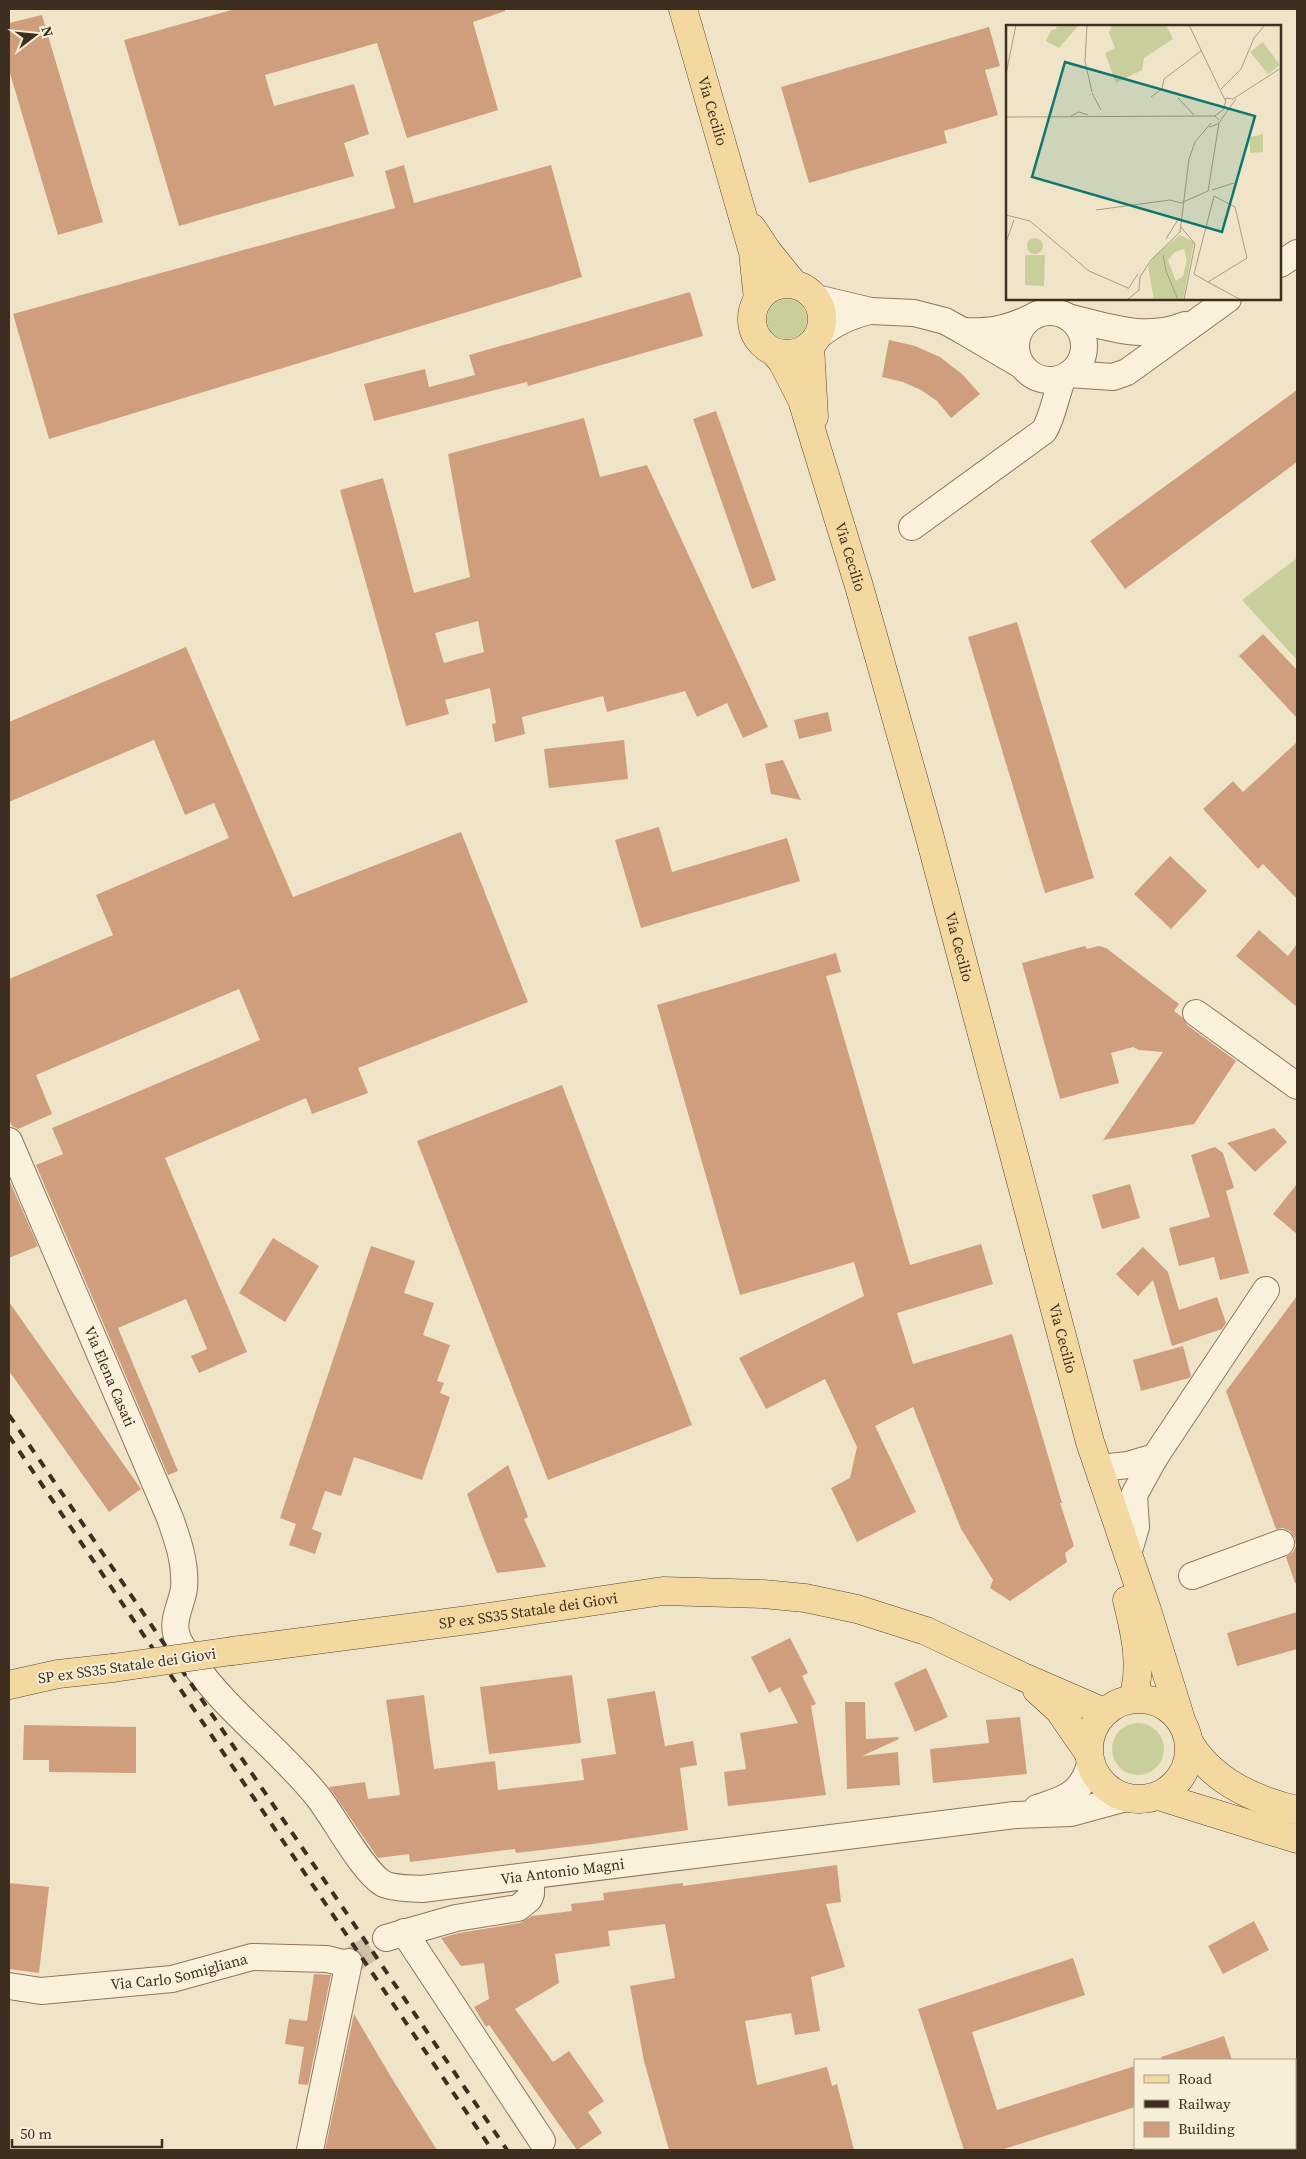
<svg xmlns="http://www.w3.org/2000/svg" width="1306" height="2159" font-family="'Source Serif 4',serif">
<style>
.green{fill:#c9cf9b}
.building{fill:#cf9f7d;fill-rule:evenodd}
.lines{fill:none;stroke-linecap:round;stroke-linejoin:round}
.minor-tunnel{stroke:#ccc0a6;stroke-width:26;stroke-dasharray:26 13;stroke-linecap:butt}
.minor-casing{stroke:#8d765c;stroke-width:28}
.major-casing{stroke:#5b4430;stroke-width:29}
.minor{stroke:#faf1dc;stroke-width:26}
.major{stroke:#f3d9a0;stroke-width:28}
.rail{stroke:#3d2e20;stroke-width:4;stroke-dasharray:9 9;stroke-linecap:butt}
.major-bridge-casing{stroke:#5b4430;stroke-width:29;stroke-linecap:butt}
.major-bridge{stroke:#f3d9a0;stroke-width:28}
.labels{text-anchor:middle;stroke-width:4;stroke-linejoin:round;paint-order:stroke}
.street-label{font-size:15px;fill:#3d2e20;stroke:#f7eed8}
.inset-road{fill:none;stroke:#a89b85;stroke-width:1}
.view{fill:#0f766e;fill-opacity:0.15;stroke:#0f766e;stroke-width:2.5}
.inset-edge{fill:none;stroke:#3d2e20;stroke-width:2.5}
</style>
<rect width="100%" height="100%" fill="#f0e4c8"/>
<g class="green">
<circle cx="787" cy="319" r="20"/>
<polygon points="1297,558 1297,660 1242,600"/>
<circle cx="1138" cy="1749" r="26"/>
</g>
<g class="building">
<polygon points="235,9 505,9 505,11 473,22 498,110 407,138 377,43 265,75 274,106 354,84 369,134 344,143 354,176 179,226 124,40"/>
<polygon points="42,15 103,222 58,235 9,70 9,23"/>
<polygon points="989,27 1000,66 985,70 998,115 944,131 947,143 809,183 781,87"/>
<polygon points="404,165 414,203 551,165 582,277 49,439 13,314 395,208 385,171"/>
<polygon points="690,292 703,336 528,386 527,382 374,421 364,384 425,369 429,387 475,375 469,355"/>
<polygon points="889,340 915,346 940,357 962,374 980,394 951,418 937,401 921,390 903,382 882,377"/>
<polygon points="1297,390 1297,462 1125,589 1090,541"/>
<polygon points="716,411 776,580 752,589 693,419"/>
<path d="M584,418l16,59 47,-12 121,262 -25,11 -16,-35 -30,14 -12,-26 -78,21 -4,-16 -81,21 3,17 -30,8 -3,-18 4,-1 -6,-35 -45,12 4,14 -43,12 -66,-236 43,-12 31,115 56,-16 -22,-123zM478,621l6,31 -40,11 -9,-30z"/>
<polygon points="1017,622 1094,878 1045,893 968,637"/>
<polygon points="1263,634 1297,670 1297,718 1239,656"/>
<polygon points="186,647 293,897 461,832 528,1002 358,1068 368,1093 312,1114 306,1098 165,1158 247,1352 199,1373 191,1356 207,1349 186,1299 118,1328 178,1471 168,1475 36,1165 63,1154 52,1128 260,1040 239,989 36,1075 52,1114 18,1129 12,1126 9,1120 9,979 113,935 96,895 229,838 214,803 185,815 154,740 9,802 9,722"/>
<polygon points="828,712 832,731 799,739 794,720"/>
<polygon points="624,740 628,779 549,788 544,749"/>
<polygon points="1297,742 1297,899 1263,864 1258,869 1203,809 1233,781 1243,792"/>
<polygon points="783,760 801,800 771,794 765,764"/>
<polygon points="659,827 672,872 787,838 800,881 641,928 615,840"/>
<polygon points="1170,856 1207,891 1171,929 1134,894"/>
<polygon points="1259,930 1288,956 1297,944 1297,1007 1236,956"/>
<polygon points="1085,946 1087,949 1099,946 1106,948 1179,1004 1174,1011 1182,1017 1187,1025 1236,1061 1194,1124 1103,1140 1163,1052 1139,1050 1133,1047 1111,1053 1119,1083 1060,1099 1022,963"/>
<polygon points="836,953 841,972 826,976 910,1265 981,1244 993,1284 897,1313 913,1364 1012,1334 1062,1503 1060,1503 1074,1546 1065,1553 1067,1562 1010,1601 990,1588 993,1580 961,1529 913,1407 875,1426 916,1512 857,1542 831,1488 850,1478 857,1447 825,1379 766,1409 739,1358 864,1296 854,1262 740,1295 657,1005"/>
<polygon points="562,1085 692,1425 548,1480 417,1141"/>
<polygon points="1274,1128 1287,1142 1255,1172 1227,1143"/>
<polygon points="1215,1147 1223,1153 1234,1188 1226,1191 1249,1273 1220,1280 1214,1257 1179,1266 1169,1228 1210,1217 1191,1155"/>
<polygon points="10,1182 38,1246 9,1258 9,1183"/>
<polygon points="1130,1184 1140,1218 1102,1229 1092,1195"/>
<polygon points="1297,1184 1297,1234 1273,1214"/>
<polygon points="273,1238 319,1266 285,1322 239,1293"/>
<polygon points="371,1246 415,1261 404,1293 434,1303 423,1335 450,1345 437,1381 444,1383 440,1393 450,1397 422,1480 354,1457 341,1496 325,1491 312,1529 322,1533 315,1554 289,1545 296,1524 280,1518"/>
<polygon points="1143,1247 1168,1272 1179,1310 1217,1297 1226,1323 1222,1329 1172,1346 1153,1280 1138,1296 1116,1274"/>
<polygon points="1297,1296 1297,1583 1295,1583 1286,1557 1293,1552 1296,1546 1295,1538 1290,1531 1283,1528 1276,1529 1226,1391"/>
<polygon points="9,1302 141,1489 109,1512 9,1371"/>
<polygon points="1183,1346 1191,1376 1189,1378 1141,1391 1133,1360"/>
<polygon points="508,1465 528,1517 524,1519 546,1567 497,1573 482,1535 467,1494"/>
<polygon points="1297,1612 1297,1649 1237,1666 1227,1633"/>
<polygon points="790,1638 808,1673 802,1676 816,1704 811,1706 826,1795 728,1806 724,1772 746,1769 740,1733 798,1723 780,1687 769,1693 751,1657"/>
<polygon points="926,1668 948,1717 915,1732 894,1683"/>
<polygon points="572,1675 581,1743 489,1754 480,1687"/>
<polygon points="655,1691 665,1746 693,1741 697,1765 680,1768 688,1830 593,1844 516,1853 515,1849 410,1862 409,1854 378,1858 329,1787 365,1782 368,1799 400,1795 386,1700 424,1695 434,1769 495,1761 498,1790 584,1780 581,1759 616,1754 607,1699"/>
<polygon points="845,1702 865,1702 866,1739 898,1737 899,1739 862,1756 898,1752 900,1785 847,1789"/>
<polygon points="1020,1717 1027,1774 933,1783 930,1749 989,1743 986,1720"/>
<polygon points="24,1725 136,1727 136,1773 49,1772 49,1760 23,1760"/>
<polygon points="837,1865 841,1902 826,1904 845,1967 811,1977 820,2031 795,2035 791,2013 745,2021 757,2085 827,2067 832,2086 837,2084 854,2150 669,2150 644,2061 630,1986 675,1978 665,1924 608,1931 610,1946 555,1954 559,1983 515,2009 553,2062 569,2051 604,2101 588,2112 602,2133 577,2150 489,2025 486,2027 474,2007 489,1999 484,1963 461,1966 441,1938 459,1933 520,1923 532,1916 572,1911 571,1904 604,1900 603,1893 683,1883 683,1886"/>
<polygon points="9,1883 49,1887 39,1973 9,1969"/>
<polygon points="1254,1921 1269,1950 1223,1974 1208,1946"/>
<polygon points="1073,1958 1085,1995 972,2032 997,2110 1135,2066 1135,2107 1001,2150 964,2150 918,2009"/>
<polygon points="314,1974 331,1975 308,2085 298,2084 304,2047 285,2044 289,2019 307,2021"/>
<polygon points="354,2014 391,2077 437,2150 325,2150"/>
<polygon points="1224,2036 1232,2060 1162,2060 1161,2057"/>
</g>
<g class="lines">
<polyline class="minor-tunnel" points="349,1962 386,1938"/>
<g class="minor-casing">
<g id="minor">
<polyline points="1280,264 1297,253"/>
<polyline points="816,298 871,311 914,313 945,321 963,331"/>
<circle cx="1050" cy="346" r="34"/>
<path d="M1068,317c39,10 78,24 117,8"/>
<path d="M818,336c17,-13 31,-20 52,-25"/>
<path d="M1021,365l-58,-34c25,1 41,-1 65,-12"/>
<polyline points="1069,374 1113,377 1127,372 1228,299"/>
<path d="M912,527l132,-96c10,-17 11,-35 19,-53"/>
<polyline points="1196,1013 1297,1086"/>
<path id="s1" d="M9,1141l161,377c8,23 16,45 14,70 -2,17 -14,33 -6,51 3,8 10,15 14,22 35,51 88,88 126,136 16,20 46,77 66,87 11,5 26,4 38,5l593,-74 56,-2 55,-15"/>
<polyline points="1100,1468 1128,1465 1155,1457"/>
<polyline points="1128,1554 1136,1527 1134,1495 1155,1457 1266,1290"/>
<polyline points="1192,1576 1281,1543"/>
<path d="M1037,1808c28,-9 45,-14 53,-44"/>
<polyline points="404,1932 542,2141"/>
<polyline points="386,1938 456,1918 518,1908 529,1899 531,1894 531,1876"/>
<path id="s2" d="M9,1986l32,5 131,-12 80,-22 75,2 16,4 6,-1 -39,188"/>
</g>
</g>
<g class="major-casing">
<g id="major">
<path id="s3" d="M683,9l70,243 5,48"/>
<polyline points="752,228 768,252 794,284"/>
<circle cx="787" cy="319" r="35"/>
<polyline points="810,346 814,417"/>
<path id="s4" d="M774,352l8,9 20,39 57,186 70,248 161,608 57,168 35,113"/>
<path d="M1127,1600c8,33 16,65 6,99"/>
<path id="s5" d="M232,1651l244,-32 187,-28 100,3 42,4 52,11 69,22 95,45 83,36"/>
<polyline points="9,1685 58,1674 113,1668"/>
<polyline points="1037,1690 1059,1710 1088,1752"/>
<circle cx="1139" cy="1749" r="50"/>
<path d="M1189,1742c23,39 65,58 108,68"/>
<polyline points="1158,1796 1297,1839"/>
</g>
</g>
<use href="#minor" class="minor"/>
<use href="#major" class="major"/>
<g class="rail">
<polyline points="9,1415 507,2150"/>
<polyline points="9,1436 492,2150"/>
</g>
<g class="major-bridge-casing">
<polyline id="major-bridge" points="113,1668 232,1651"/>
</g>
<use href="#major-bridge" class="major-bridge"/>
</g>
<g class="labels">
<g class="street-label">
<text dy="5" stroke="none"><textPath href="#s3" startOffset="106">Via Cecilio</textPath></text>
<text dy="5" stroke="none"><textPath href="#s4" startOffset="220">Via Cecilio</textPath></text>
<text dy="5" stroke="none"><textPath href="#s4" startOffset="625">Via Cecilio</textPath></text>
<text dy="5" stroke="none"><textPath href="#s4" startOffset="1030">Via Cecilio</textPath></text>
<text dy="5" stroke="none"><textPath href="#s1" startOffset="256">Via Elena Casati</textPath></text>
<text dy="5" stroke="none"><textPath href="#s5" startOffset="299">SP ex SS35 Statale dei Giovi</textPath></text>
<text transform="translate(127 1666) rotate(-8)" y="5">SP ex SS35 Statale dei Giovi</text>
<text dy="5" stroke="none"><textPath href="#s1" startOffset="1036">Via Antonio Magni</textPath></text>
<text dy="5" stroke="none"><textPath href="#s2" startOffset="172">Via Carlo Somigliana</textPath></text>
</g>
</g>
<g transform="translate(1006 25)">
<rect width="275" height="275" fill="#f0e4c8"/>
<path d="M51,0h22l-20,23 -13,-7 5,-11 5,-1zM106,0h54l7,14 -29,19 -2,12 -26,13 -11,-30 10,-5 -6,-15zM257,17l17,23 -12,9 -18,-22zM257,109v18l-13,1v-16zM174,210l14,7 -11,58h-29l-6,-33 7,-12zM178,224l3,12 -4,15 -7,5 -8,-21 7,-8zM21 221a8 8 0 1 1 16 0a8 8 0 1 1-16 0ZM19,230h20l-1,31 -19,-1z" fill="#c9cf9b" fill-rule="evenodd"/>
<path class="inset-road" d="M81,0l-2,36 7,31M183,0l36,75M0,49l10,-49M215,64l20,-20 13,-31 11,-13M86,68l9,17M145,72l11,-8 2,-10 37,-28M172,73l16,17M227,74l48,-31M65,91l8,-4 9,3M209,91l9,-7 2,-11 7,1M0,92l209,-1 4,4M203,102l9,-3 18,-25M206,165l22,-7M90,185l74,-10 11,3 27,-12 11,-68M0,190l24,6 59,50 39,17M175,202l14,17 -11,56M160,214l13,-21M0,217l8,-22M157,230l3,16 12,29M202,257l39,-24 -12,-51 -21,-11 -20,78 14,8 33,18M122,264l10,-15M121,275l12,-10 1,-13 11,-17 29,-28 9,-73 6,-17 16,-19"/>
<path class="view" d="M59,37l190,54 -33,116 -190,-55z"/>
<rect width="275" height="275" class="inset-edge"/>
</g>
<rect width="1306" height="2159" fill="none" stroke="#3d2e20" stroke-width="20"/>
<rect x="1134" y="2059" width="162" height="90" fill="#f7eed8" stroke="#ada18e"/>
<rect x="1144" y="2075" width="25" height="8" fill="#f3d9a0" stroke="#ada18e"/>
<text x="1178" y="2084" font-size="15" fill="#3d2e20">Road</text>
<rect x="1144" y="2100" width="25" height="8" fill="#3d2e20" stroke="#ada18e"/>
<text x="1178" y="2109" font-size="15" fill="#3d2e20">Railway</text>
<rect x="1144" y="2122" width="25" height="15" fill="#cf9f7d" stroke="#ada18e"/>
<text x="1178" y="2134" font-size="15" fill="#3d2e20">Building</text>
<g transform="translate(35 35) rotate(74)" stroke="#f7eed8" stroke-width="4" paint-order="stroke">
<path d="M0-4L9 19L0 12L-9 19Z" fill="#3d2e20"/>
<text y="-8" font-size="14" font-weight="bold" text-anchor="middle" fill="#3d2e20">N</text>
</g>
<path d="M12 2139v8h150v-8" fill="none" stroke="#3d2e20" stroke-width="2.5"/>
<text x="20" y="2139" font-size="15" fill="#3d2e20" stroke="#f7eed8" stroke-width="4" paint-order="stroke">50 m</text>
</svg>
